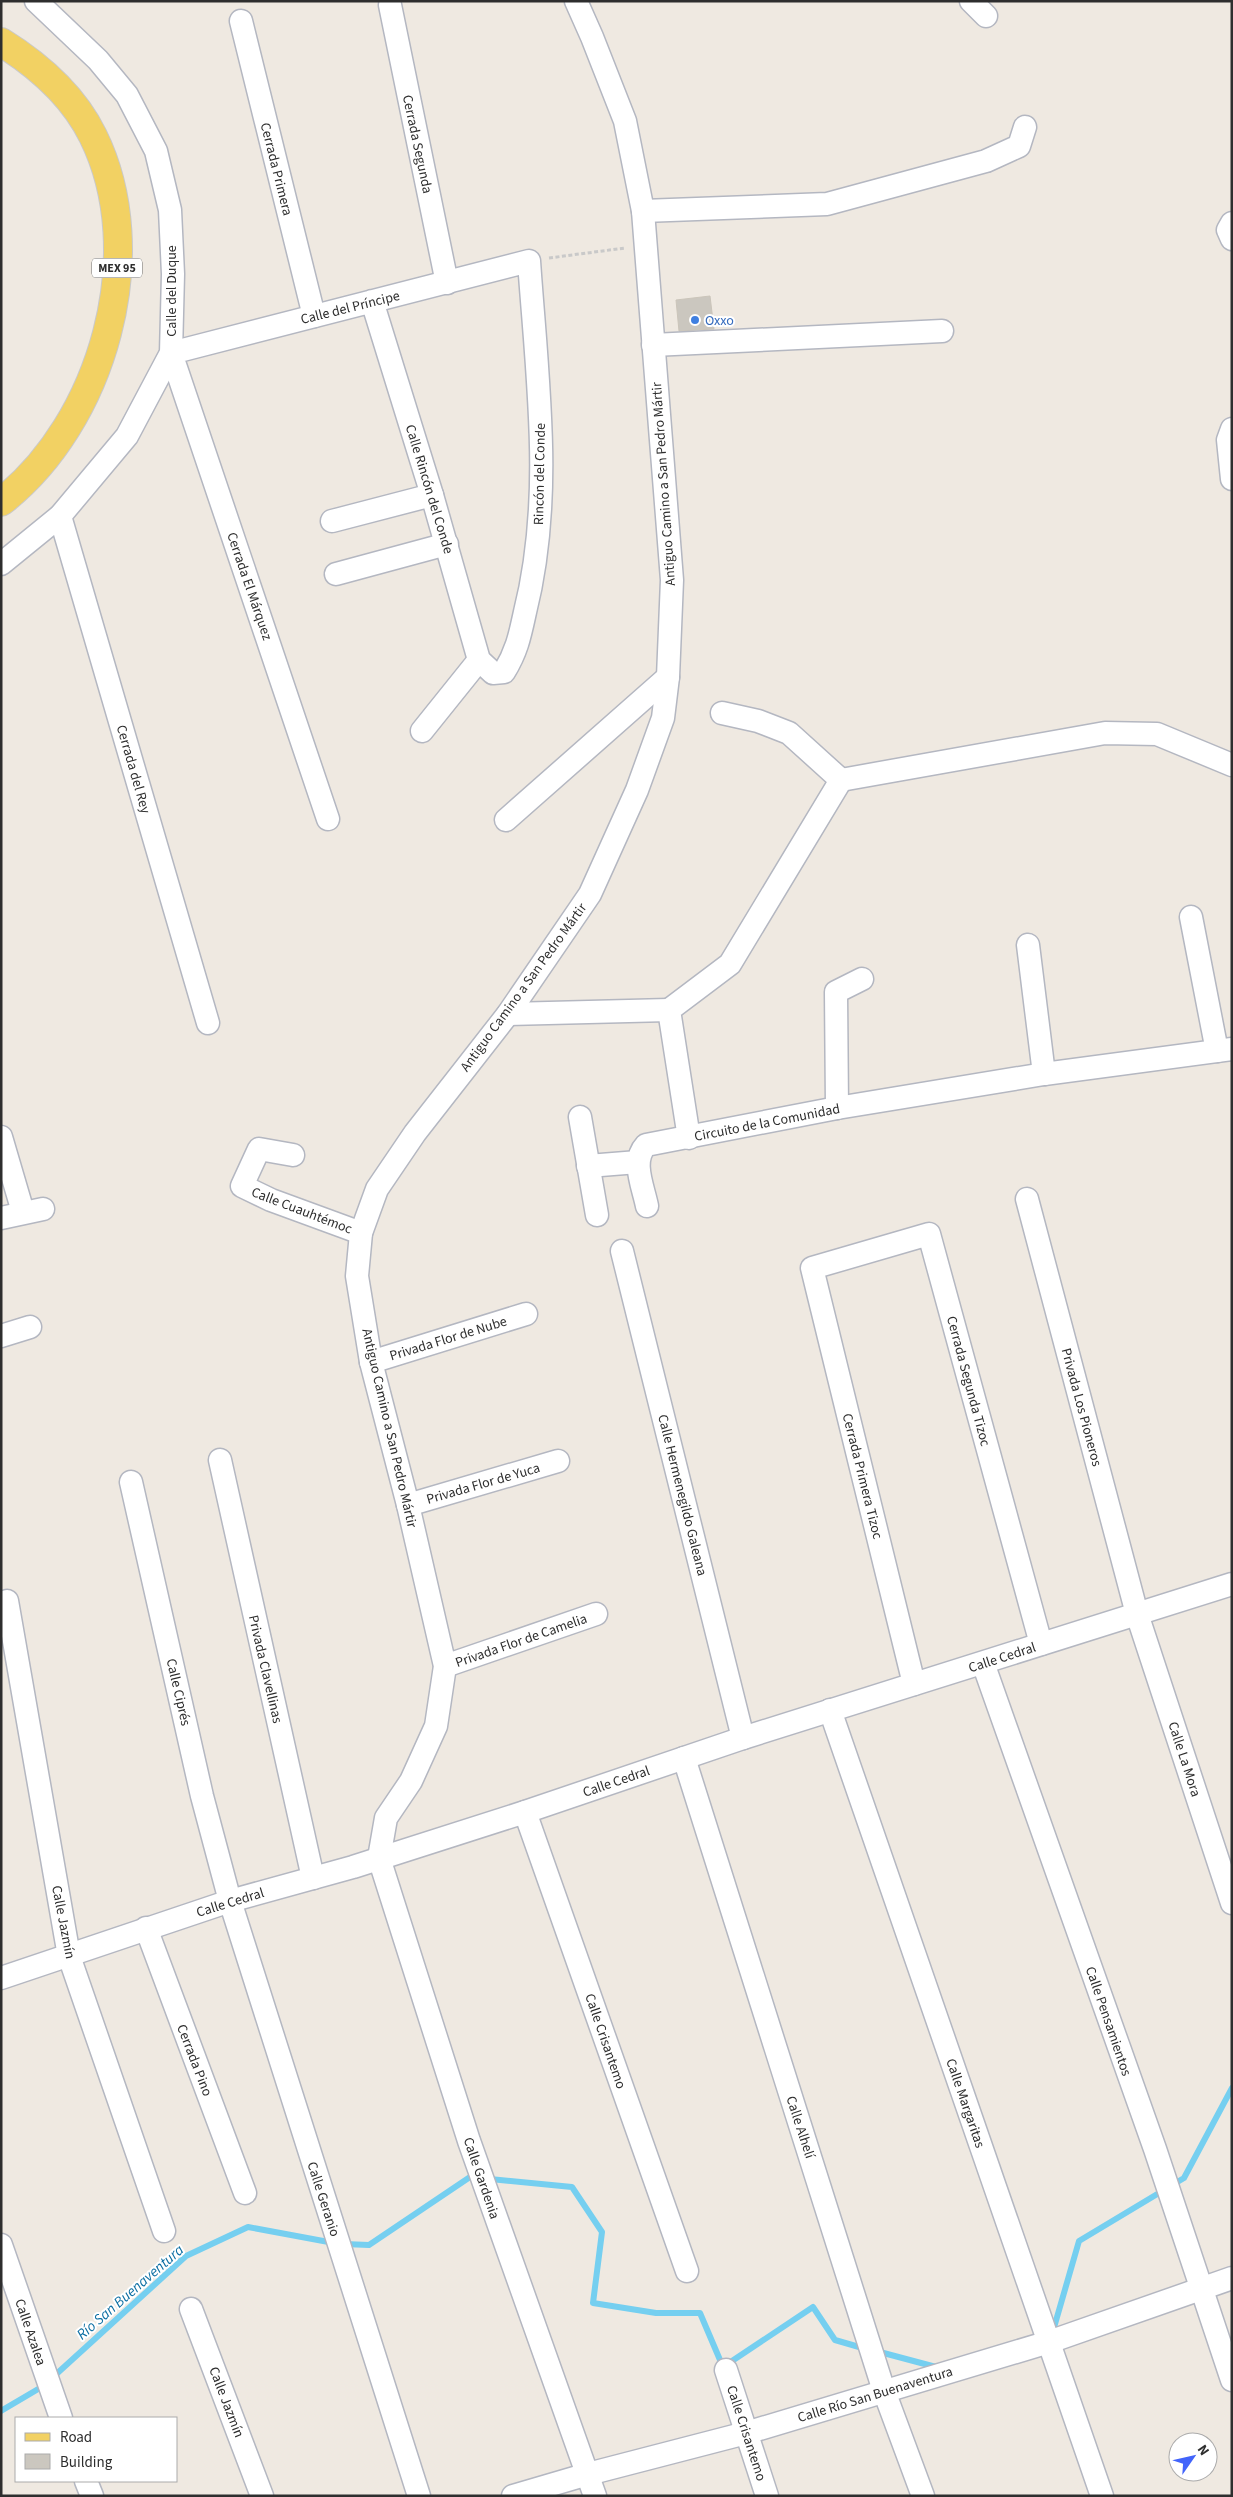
<svg xmlns="http://www.w3.org/2000/svg" width="1233" height="2497" font-family="'Source Sans 3',sans-serif">
<style>
.lines{fill:none;stroke-linecap:round;stroke-linejoin:round}
.stream{stroke:#75cff0;stroke-width:6}
.building{fill:#cbc7bf;stroke:#cbc5ba}
.minor-casing{stroke:#b4b7c1;stroke-width:25}
.major-casing{stroke:#c9c9c9;stroke-width:30}
.path{stroke:#c9c9c9;stroke-width:3;stroke-dasharray:4 2.5;stroke-linecap:butt}
.minor{stroke:#fff;stroke-width:22}
.major{stroke:#f2d163;stroke-width:28}
.shop-dot{fill:#3f7fe0;stroke:#fff;stroke-width:2}
.labels{text-anchor:middle;stroke-width:4;stroke-linejoin:round;paint-order:stroke}
.shield{fill:#fff;stroke:#6d6d6d;stroke-width:1}
.shield-label{font-size:12px;font-weight:bold;fill:#2e2e2e}
.street-label{font-size:14px;fill:#2e2e2e;stroke:#fff}
.shop-label{font-size:14px;fill:#366cbe;stroke:#fff;text-anchor:start}
.water-label{font-size:15px;font-style:italic;fill:#0d6fa3;stroke:#fff}
</style>
<rect width="100%" height="100%" fill="#efe9e1"/>
<g class="lines">
<g class="stream">
<polyline points="344,2244 369,2245 470,2177 572,2187 602,2232 593,2303 656,2313 700,2313 723,2367 813,2307 835,2340 866,2349"/>
<polyline points="1051,2332 1053,2331 1079,2241 1184,2178 1232,2088"/>
<polyline points="876,2351 936,2367"/>
<polyline points="52,2378 186,2256 248,2227 334,2243"/>
<polyline points="1,2411 45,2385"/>
</g>
</g>
<polygon class="building" points="710,296 714,329 679,331 676,300"/>
<g class="lines">
<g class="minor-casing">
<g id="minor">
<polyline points="576,1 592,37 625,121 643,211 672,580 668,677 663,718 637,790 590,894 508,1014 415,1133 377,1189 361,1233 357,1276 371,1362 408,1505 445,1666 436,1726 411,1781 386,1818 379,1858 469,2141 595,2496"/>
<polyline points="971,1 986,16"/>
<polyline points="390,5 447,283"/>
<polyline points="241,21 314,316"/>
<polyline points="643,211 827,204 986,161 1019,146 1025,127"/>
<polyline points="1232,223 1228,230 1232,239"/>
<polyline points="653,345 942,331"/>
<polyline points="1232,429 1228,440 1232,479"/>
<polyline points="60,516 208,1023"/>
<polyline points="332,521 432,495"/>
<polyline points="1,564 60,516 127,436 171,353 173,274 170,210 156,151 127,95 98,60 36,1"/>
<polyline points="336,574 447,544"/>
<polyline points="722,713 758,721 789,733 841,780"/>
<polyline points="422,731 479,660"/>
<polyline points="841,780 1105,733 1157,734 1232,765"/>
<path d="M328,819l-157,-466 358,-92c8,116 25,236 -4,351 -5,23 -8,39 -21,60l-11,1 -14,-13 -47,-165 -60,-194"/>
<polyline points="506,820 668,677"/>
<polyline points="1191,917 1217,1051"/>
<polyline points="1028,945 1044,1074"/>
<polyline points="508,1014 669,1010"/>
<polyline points="837,1108 836,992 862,979"/>
<polyline points="580,1117 597,1215"/>
<polyline points="1,1137 23,1212"/>
<polyline points="689,1138 669,1010 730,964 841,780"/>
<polyline points="293,1155 259,1149 242,1186 271,1200 361,1233"/>
<polyline points="588,1166 638,1162"/>
<polyline points="1027,1199 1137,1614 1232,1903"/>
<path d="M647,1206c-4,-20 -16,-45 -1,-61l191,-37 207,-34 188,-25"/>
<polyline points="1,1218 43,1209"/>
<polyline points="622,1251 743,1738"/>
<polyline points="1,1336 30,1327"/>
<polyline points="371,1362 526,1314"/>
<polyline points="220,1460 313,1878"/>
<polyline points="131,1482 202,1796 230,1901 419,2496"/>
<polyline points="408,1505 558,1461"/>
<polyline points="7,1601 69,1956 164,2231"/>
<polyline points="983,1663 1155,2149 1232,2380"/>
<polyline points="445,1666 596,1614"/>
<polyline points="914,1684 812,1268 929,1234 1041,1644"/>
<polyline points="830,1710 1102,2496"/>
<polyline points="684,1758 884,2391 923,2496"/>
<polyline points="525,1812 687,2271"/>
<polyline points="146,1928 245,2193"/>
<polyline points="1,1978 230,1901 353,1867 525,1812 743,1738 1232,1584"/>
<polyline points="1,2245 61,2418"/>
<polyline points="191,2309 262,2496"/>
<polyline points="726,2370 767,2496"/>
<polyline points="86,2481 92,2496"/>
<polyline points="513,2496 588,2474 746,2433 1049,2342 1232,2278"/>
</g>
</g>
<g class="major-casing">
<path id="major" d="M1,42c37,23 73,55 92,94 58,117 10,287 -92,366"/>
</g>
<polyline class="path" points="549,258 625,248"/>
<use href="#minor" class="minor"/>
<use href="#major" class="major"/>
</g>
<circle class="shop-dot" cx="695" cy="320" r="5"/>
<g class="labels">
<rect class="shield" x="92" y="258.5" width="50" height="19" rx="4"/>
<g class="shield-label">
<text x="117" y="272">MEX 95</text>
</g>
<g class="street-label">
<text transform="translate(418 144) rotate(78)" y="5">Cerrada Segunda</text>
<text transform="translate(277 169) rotate(76)" y="5">Cerrada Primera</text>
<text transform="translate(171 291) rotate(-90)" y="5">Calle del Duque</text>
<text transform="translate(350 307) rotate(-14)" y="5">Calle del Príncipe</text>
<text transform="translate(539 474) rotate(-89)" y="5">Rincón del Conde</text>
<text transform="translate(663 484) rotate(-94)" y="5">Antiguo Camino a San Pedro Mártir</text>
<text transform="translate(430 489) rotate(73)" y="5">Calle Rincón del Conde</text>
<text transform="translate(250 586) rotate(71)" y="5">Cerrada El Márquez</text>
<text transform="translate(134 769) rotate(74)" y="5">Cerrada del Rey</text>
<text transform="translate(523 987) rotate(-54)" y="5">Antiguo Camino a San Pedro Mártir</text>
<text transform="translate(767 1122) rotate(-11)" y="5">Circuito de la Comunidad</text>
<text transform="translate(302 1210) rotate(21)" y="5">Calle Cuauhtémoc</text>
<text transform="translate(448 1338) rotate(-17)" y="5">Privada Flor de Nube</text>
<text transform="translate(969 1381) rotate(75)" y="5">Cerrada Segunda Tizoc</text>
<text transform="translate(1082 1407) rotate(75)" y="5">Privada Los Pioneros</text>
<text transform="translate(390 1428) rotate(77)" y="5">Antiguo Camino a San Pedro Mártir</text>
<text transform="translate(863 1476) rotate(76)" y="5">Cerrada Primera Tizoc</text>
<text transform="translate(483 1483) rotate(-16)" y="5">Privada Flor de Yuca</text>
<text transform="translate(683 1495) rotate(76)" y="5">Calle Hermenegildo Galeana</text>
<text transform="translate(521 1640) rotate(-19)" y="5">Privada Flor de Camelia</text>
<text transform="translate(1002 1657) rotate(-18)" y="5">Calle Cedral</text>
<text transform="translate(266 1669) rotate(77)" y="5">Privada Clavellinas</text>
<text transform="translate(179 1692) rotate(77)" y="5">Calle Ciprés</text>
<text transform="translate(1185 1759) rotate(72)" y="5">Calle La Mora</text>
<text transform="translate(616 1781) rotate(-19)" y="5">Calle Cedral</text>
<text transform="translate(230 1902) rotate(-17)" y="5">Calle Cedral</text>
<text transform="translate(64 1922) rotate(79)" y="5">Calle Jazmín</text>
<text transform="translate(1109 2021) rotate(71)" y="5">Calle Pensamientos</text>
<text transform="translate(606 2041) rotate(71)" y="5">Calle Crisantemo</text>
<text transform="translate(195 2060) rotate(69)" y="5">Cerrada Pino</text>
<text transform="translate(966 2103) rotate(71)" y="5">Calle Margaritas</text>
<text transform="translate(801 2127) rotate(72)" y="5">Calle Alhelí</text>
<text transform="translate(482 2178) rotate(71)" y="5">Calle Gardenia</text>
<text transform="translate(324 2199) rotate(72)" y="5">Calle Geranio</text>
<text transform="translate(31 2332) rotate(71)" y="5">Calle Azalea</text>
<text transform="translate(875 2394) rotate(-17)" y="5">Calle Río San Buenaventura</text>
<text transform="translate(227 2402) rotate(69)" y="5">Calle Jazmín</text>
<text transform="translate(747 2433) rotate(72)" y="5">Calle Crisantemo</text>
</g>
<g class="shop-label">
<text x="705" y="325">Oxxo</text>
</g>
<g class="water-label">
<text transform="translate(130 2292) rotate(-41)" y="5">Río San Buenaventura</text>
</g>
</g>
<rect width="1233" height="2497" fill="none" stroke="#2e2e2e" stroke-width="5"/>
<rect x="15" y="2417" width="162" height="65" fill="#ffffff" stroke="#ababab"/>
<rect x="25" y="2433" width="25" height="8" fill="#f2d163" stroke="#ababab"/>
<text x="60" y="2442" font-size="15" fill="#2e2e2e">Road</text>
<rect x="25" y="2454" width="25" height="15" fill="#cbc7bf" stroke="#ababab"/>
<text x="60" y="2467" font-size="15" fill="#2e2e2e">Building</text>
<g transform="translate(1193 2457) rotate(56)"><circle r="24" fill="#ffffff" stroke="#ababab"/>
<path d="M0-4L9 19L0 12L-9 19Z" fill="#4264fb"/>
<text y="-8" font-size="14" font-weight="bold" text-anchor="middle" fill="#2e2e2e">N</text>
</g>
</svg>
